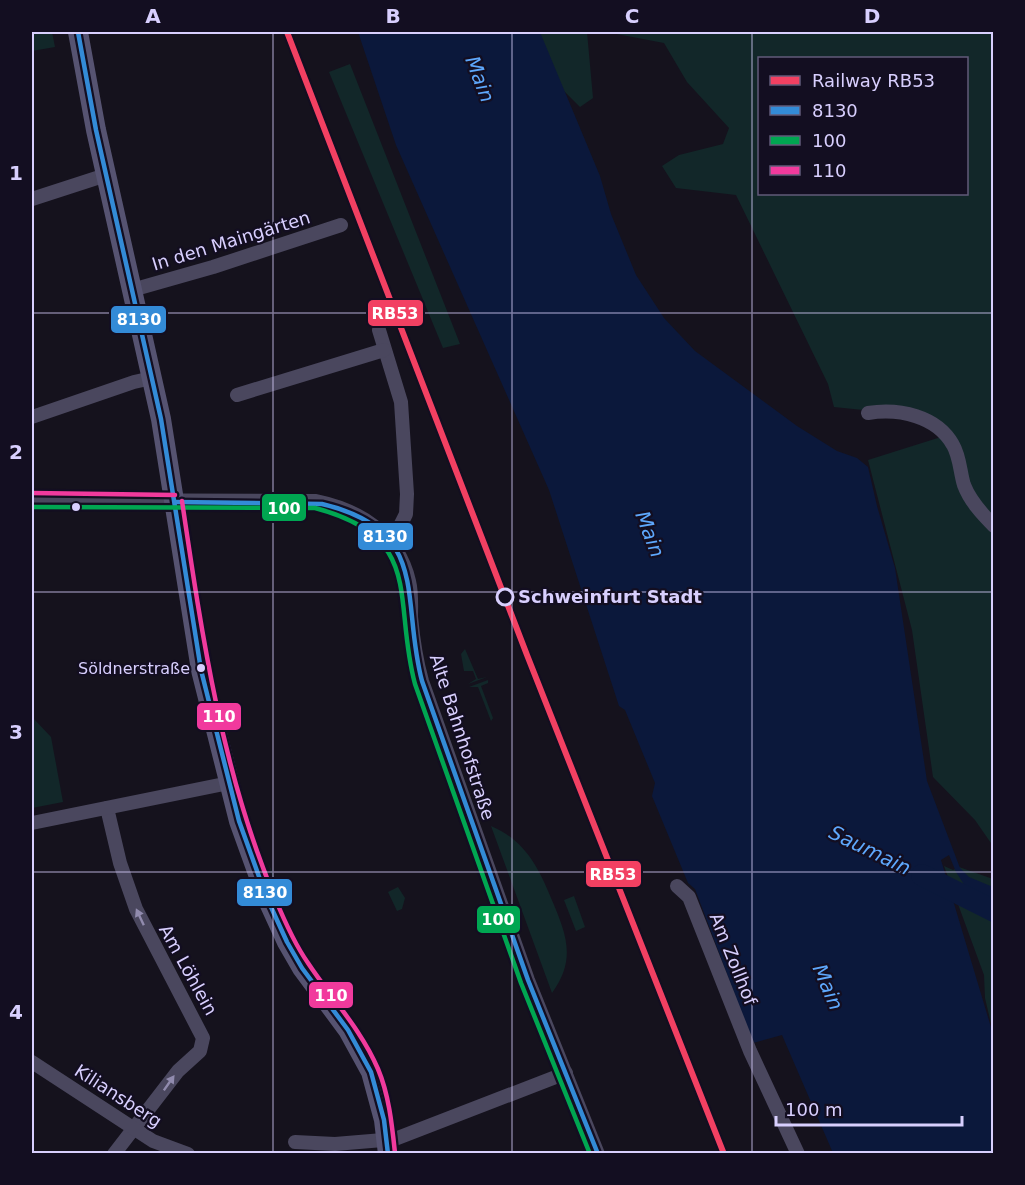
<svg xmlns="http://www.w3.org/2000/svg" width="1025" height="1185" font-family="'DejaVu Sans',sans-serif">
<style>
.green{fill:#122729;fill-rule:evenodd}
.water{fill:#0b183b}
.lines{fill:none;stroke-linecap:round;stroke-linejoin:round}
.river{stroke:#0b183b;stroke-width:22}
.street{stroke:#4a475e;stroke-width:14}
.secondary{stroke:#565371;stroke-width:20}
.bus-1-casing{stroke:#130e21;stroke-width:9}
.bus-2-casing{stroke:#130e21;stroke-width:9}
.bus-3-casing{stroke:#130e21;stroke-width:9}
.bus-1{stroke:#338bd7;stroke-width:4.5}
.bus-2{stroke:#00a651;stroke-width:4.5}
.bus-3{stroke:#f13a9d;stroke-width:4.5}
.rail-1-casing{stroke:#130e21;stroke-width:10}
.rail-1{stroke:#f24062;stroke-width:6}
.oneway{fill:#918bae}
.grid{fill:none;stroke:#d8cffe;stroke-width:1.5;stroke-opacity:0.55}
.bus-dot{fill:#d8cffe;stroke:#130e21;stroke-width:2}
.stop-dot{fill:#130e21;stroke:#d8cffe;stroke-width:3}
.labels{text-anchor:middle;stroke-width:4.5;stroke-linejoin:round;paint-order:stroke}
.bus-label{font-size:16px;fill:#d8cffe;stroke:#130e21;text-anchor:end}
.street-label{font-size:18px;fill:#d8cffe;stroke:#130e21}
.stop-label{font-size:18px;font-weight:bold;fill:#d8cffe;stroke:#130e21;text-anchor:start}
.water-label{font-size:20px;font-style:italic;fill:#5ea8fd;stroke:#130e21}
.line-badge{stroke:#130e21;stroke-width:2}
.badge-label{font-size:16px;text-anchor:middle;font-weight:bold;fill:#fff}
.neatline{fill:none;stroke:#d8cffe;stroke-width:2}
.grid-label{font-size:20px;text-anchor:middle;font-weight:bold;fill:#d8cffe}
</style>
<rect width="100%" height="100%" fill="#15121d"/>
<g class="green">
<polygon points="32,32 52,32 55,47 32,51"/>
<polygon points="538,32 587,32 593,98 580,107 563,90"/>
<path d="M606,32h387v494l-7,-8 -43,-88 -41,-16 -68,-7 -6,-23 -92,-189 -60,-7 -14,-22 17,-11 44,-11 6,-16 -42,-46 -23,-39zM760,58h206v136h-206z"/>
<polygon points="350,64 460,344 443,348 329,72"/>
<polygon points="941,437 993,532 993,846 975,820 933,777 912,630 868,460"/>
<polygon points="465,649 478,679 487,677 468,684 476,679 473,671 464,671 461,654"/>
<polygon points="488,680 488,683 481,686 493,718 491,721 478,687 469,687"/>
<polygon points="32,717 51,737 63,802 32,808"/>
<path d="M491,826c33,14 47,40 60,72 15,35 26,61 1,95z"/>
<polygon points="268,862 284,902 284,914"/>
<polygon points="944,866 953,870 959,867 993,879 993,1032 985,998 984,975"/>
<polygon points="398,887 405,898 402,909 397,911 388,892"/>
<polygon points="574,896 585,927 576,931 564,900"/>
</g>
<polygon class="water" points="358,32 540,32 600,176 611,214 636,275 664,318 695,351 797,426 837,451 857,458 868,467 877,506 895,568 927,781 960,868 969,877 993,887 993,921 983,914 956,872 949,855 941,860 993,1034 993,1153 833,1153 782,1035 753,1043 695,889 688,883 652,796 655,783 625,710 619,706 549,490 396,145"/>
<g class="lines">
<polyline class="river" points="922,875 994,911"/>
<g class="street">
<polyline points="32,199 106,175"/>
<polyline points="132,290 213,267 341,225"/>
<polyline points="379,330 401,402 407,494 406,514 398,530 388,541"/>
<polyline points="237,395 384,350"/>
<path d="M868,413c31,-5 69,3 85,32 7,12 7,27 11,40 6,16 18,29 30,41"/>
<polyline points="32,417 134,382 152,378"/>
<path d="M32,500l284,1c44,9 82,33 93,80 3,12 2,24 2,36 2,22 5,43 11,64l106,299 70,174"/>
<polyline points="107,808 120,863 136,909 203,1038 200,1051 178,1071 114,1154"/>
<polyline points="32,823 229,783"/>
<polyline points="677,886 689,897 750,1051 798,1154"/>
<polyline points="32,1062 153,1141 188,1154"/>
<polyline points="295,1142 335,1144 395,1139 566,1073"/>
</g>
<polyline class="secondary" points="78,32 96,130 161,419 201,670 239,821 266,896 287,942 302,968 348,1030 371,1072 384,1120 388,1154"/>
<g class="bus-1-casing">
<g id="bus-1">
<polyline points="78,32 96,130 161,419 201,670 239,821 266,896 287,942 302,968 348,1030 371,1072 384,1120 388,1154"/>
<path d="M175,502l147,2c110,26 78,95 100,177l106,299 70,174"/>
</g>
</g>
<g class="bus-2-casing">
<path id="bus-2" d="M32,507l283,1c111,29 77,91 100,176l106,299 69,171"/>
</g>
<g class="bus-3-casing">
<g id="bus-3">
<polyline points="32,493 175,495"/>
<path d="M182,501c20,135 40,271 93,397 9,22 19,45 33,65 23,35 53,66 70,106 11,26 14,56 17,84"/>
</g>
</g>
<use href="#bus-1" class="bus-1"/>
<use href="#bus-2" class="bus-2"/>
<use href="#bus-3" class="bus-3"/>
<g class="rail-1-casing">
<polyline id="rail-1" points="287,32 527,655 724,1154"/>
</g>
<use href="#rail-1" class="rail-1"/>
</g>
<defs><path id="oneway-solid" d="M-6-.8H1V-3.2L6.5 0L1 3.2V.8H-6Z" transform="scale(1.5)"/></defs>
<g class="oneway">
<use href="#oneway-solid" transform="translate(140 917) rotate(-115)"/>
<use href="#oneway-solid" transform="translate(169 1083) rotate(-55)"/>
</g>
<path class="grid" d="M273,32v1122M512,32v1122M752,32v1122M32,313h962M32,592h962M32,872h962"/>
<g class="bus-dot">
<circle cx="76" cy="507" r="5"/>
<circle cx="201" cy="668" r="5"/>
</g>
<circle class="stop-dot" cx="505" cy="597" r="8"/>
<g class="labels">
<g class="bus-label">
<text x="190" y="674">Söldnerstraße</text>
</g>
<g class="street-label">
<text transform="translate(231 241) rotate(-17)" y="6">In den Maingärten</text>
<text transform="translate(462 737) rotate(72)" y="6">Alte Bahnhofstraße</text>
<text transform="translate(733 959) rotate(68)" y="6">Am Zollhof</text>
<text transform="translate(188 970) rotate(61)" y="6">Am Löhlein</text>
<text transform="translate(118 1096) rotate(33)" y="6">Kiliansberg</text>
</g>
<g class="stop-label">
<text x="518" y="603">Schweinfurt Stadt</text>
</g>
<g class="water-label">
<text transform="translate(480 79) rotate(69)" y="7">Main</text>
<text transform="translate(650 534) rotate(69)" y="7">Main</text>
<text transform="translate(870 850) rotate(26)" y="7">Saumain</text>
<text transform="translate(828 987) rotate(67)" y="7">Main</text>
</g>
</g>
<g class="line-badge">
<rect x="367" y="299" width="57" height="28" rx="6" fill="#f24062"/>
<rect x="110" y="305" width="57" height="29" rx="6" fill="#338bd7"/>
<rect x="261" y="493" width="46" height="29" rx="6" fill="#00a651"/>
<rect x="357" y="522" width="57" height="29" rx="6" fill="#338bd7"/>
<rect x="196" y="702" width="46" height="29" rx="6" fill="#f13a9d"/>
<rect x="585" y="860" width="57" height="28" rx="6" fill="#f24062"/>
<rect x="236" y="878" width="57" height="29" rx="6" fill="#338bd7"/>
<rect x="476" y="905" width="45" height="29" rx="6" fill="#00a651"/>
<rect x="308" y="981" width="46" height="28" rx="6" fill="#f13a9d"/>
</g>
<g class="badge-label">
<text x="395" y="319">RB53</text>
<text x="139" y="325">8130</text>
<text x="284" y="514">100</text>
<text x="385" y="542">8130</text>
<text x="219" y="722">110</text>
<text x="613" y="880">RB53</text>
<text x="265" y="898">8130</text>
<text x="498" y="925">100</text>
<text x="331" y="1001">110</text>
</g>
<rect width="1025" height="1185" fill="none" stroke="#130e21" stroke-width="66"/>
<rect x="758" y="57" width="210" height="138" fill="#130e21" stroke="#625b79" stroke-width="1.5"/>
<rect x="770" y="76" width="30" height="9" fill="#f24062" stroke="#625b79" stroke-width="1.5"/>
<text x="812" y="87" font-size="18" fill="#d8cffe">Railway RB53</text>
<rect x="770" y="106" width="30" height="9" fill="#338bd7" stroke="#625b79" stroke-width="1.5"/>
<text x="812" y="117" font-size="18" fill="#d8cffe">8130</text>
<rect x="770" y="136" width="30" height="9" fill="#00a651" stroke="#625b79" stroke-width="1.5"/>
<text x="812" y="147" font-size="18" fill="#d8cffe">100</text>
<rect x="770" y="166" width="30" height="9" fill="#f13a9d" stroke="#625b79" stroke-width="1.5"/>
<text x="812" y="177" font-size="18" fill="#d8cffe">110</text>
<path d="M776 1116v9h186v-9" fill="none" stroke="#d8cffe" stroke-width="3"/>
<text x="785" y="1116" font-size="18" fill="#d8cffe" stroke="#130e21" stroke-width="4.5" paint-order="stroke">100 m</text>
<rect x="33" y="33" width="959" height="1119" class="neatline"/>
<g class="grid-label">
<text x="153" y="23">A</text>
<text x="393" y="23">B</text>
<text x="632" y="23">C</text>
<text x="872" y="23">D</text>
<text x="16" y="180">1</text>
<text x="16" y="459">2</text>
<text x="16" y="739">3</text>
<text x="16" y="1019">4</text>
</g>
</svg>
